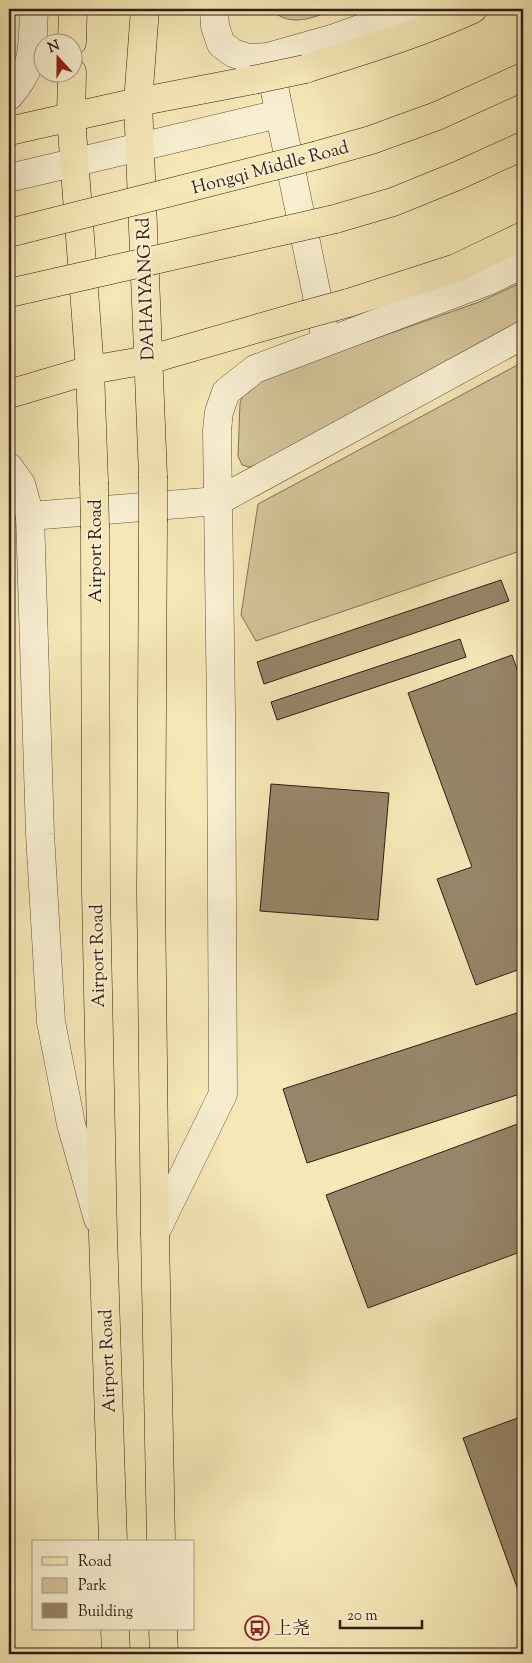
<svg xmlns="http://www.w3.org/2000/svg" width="532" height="1663" font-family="'Sorts Mill Goudy','Noto Serif SC',serif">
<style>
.green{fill:#d4c59b;stroke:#827158}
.building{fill:#978669;stroke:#311d16}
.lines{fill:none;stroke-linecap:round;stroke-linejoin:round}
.minor-casing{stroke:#62503e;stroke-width:29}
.major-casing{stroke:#311d16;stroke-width:29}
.highway-casing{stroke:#311d16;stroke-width:29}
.minor{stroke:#f8efd0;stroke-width:28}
.major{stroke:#f5e7b6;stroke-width:28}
.highway{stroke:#f5e7b6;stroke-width:28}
.major-bridge-casing{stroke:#311d16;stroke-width:29;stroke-linecap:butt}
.highway-bridge-casing{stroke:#311d16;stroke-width:29;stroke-linecap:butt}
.major-bridge{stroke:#f5e7b6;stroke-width:28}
.highway-bridge{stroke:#f5e7b6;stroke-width:28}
.labels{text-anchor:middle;stroke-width:4;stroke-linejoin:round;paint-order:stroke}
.street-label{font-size:18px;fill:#311d16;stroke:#f8efd0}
.poi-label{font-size:18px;fill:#311d16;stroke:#f8efd0;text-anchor:start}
</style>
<rect width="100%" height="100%" fill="#f5e7b6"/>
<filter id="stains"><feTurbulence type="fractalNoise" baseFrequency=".004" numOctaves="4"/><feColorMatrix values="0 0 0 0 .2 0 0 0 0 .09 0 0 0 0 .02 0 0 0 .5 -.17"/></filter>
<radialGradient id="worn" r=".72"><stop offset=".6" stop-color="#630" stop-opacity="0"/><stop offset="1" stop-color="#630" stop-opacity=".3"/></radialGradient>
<g class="green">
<path d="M271,9h65c-21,8 -47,20 -65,0z"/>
<polygon points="523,282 523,320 260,465 249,467 242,465 238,456 240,403 245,389 255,381 479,302"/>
<polygon points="523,362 523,550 256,641 241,615 258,504"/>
</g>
<g class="building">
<polygon points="501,580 509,601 264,684 257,662"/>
<polygon points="460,639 466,657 277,720 271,702"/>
<polygon points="512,655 523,686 523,968 476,985 437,879 472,867 408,693"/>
<polygon points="271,784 389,793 378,920 260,911"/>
<polygon points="523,1011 523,1093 307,1163 283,1089"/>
<polygon points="523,1122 523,1251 368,1308 326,1195"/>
<polygon points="523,1416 523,1604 463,1438"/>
</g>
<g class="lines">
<g class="minor-casing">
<g id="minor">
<polyline points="214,9 215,26 221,44 233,53 248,58 268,57 335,38 415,9"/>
<polyline points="268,57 325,335"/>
<path d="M9,96c27,-30 23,-49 25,-87"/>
<polyline points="9,178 279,114"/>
<polyline points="9,467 21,484 30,516 40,834 51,1022 71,1124 98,1219"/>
<polyline points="30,516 218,501 523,335"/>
<polyline points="155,1233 223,1094 221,710 217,430 219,412 226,392 255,369 488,281 523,264"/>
</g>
</g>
<g class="major-casing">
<g id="major">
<path d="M305,69c56,-18 114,-35 168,-60"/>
<polyline points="9,131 138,102 253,80"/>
<polyline points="318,155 371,140 437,116 523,77"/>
<polyline points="335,219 393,202 457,176 523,146"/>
<polyline points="348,303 456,268 523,236"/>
<polyline points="9,394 90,370 148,360 304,315"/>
</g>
</g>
<g class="highway-casing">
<g id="highway">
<polyline points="145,9 138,102 153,476"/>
<polyline points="72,42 73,9"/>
<polyline points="72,72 71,117 90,370 94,482"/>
<polyline points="153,522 151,893 155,1233 161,1542"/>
<polyline points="95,528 96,892 103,1235 113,1542"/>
<polyline points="115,1629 116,1654"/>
<polyline points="163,1629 164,1654"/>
</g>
</g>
<use href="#minor" class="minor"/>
<use href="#major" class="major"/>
<use href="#highway" class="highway"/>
<g class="major-bridge-casing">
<g id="major-bridge">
<polyline points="253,80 305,69"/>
<polyline points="9,233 318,155"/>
<polyline points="9,293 335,219"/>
<polyline points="304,315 348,303"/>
</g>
</g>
<g class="highway-bridge-casing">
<g id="highway-bridge">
<polyline points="153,476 153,522"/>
<polyline points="94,482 95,528"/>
</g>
</g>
<use href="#major-bridge" class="major-bridge"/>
<use href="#highway-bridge" class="highway-bridge"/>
</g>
<defs>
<g id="bus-ring" transform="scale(1.25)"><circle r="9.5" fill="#f8efd0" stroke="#8f2418" stroke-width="1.5"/><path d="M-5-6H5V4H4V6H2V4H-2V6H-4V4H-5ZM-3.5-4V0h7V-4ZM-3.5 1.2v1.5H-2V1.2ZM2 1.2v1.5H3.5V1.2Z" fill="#8f2418"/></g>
</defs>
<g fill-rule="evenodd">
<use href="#bus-ring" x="257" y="1628"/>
</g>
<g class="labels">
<g class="street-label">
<text transform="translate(270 167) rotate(-15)" y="6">Hongqi Middle Road</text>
<text transform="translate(145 289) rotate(-92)" y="6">DAHAIYANG Rd</text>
<text transform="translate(95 551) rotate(-90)" y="6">Airport Road</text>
<text transform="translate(97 956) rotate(-91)" y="6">Airport Road</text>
<text transform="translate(107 1361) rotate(-92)" y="6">Airport Road</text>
</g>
<g class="poi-label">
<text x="274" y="1634">上尧</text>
</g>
</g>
<rect width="532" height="1663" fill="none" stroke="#f5e7b6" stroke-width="30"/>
<rect x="10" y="10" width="512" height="1643" fill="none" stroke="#311d16" stroke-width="2.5"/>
<rect x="15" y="15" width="502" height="1633" fill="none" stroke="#311d16"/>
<rect x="32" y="1540" width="162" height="90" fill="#f8efd0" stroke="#a89b86"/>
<rect x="42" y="1557" width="25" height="8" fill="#f5e7b6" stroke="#a89b86"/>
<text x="78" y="1566" font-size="15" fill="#311d16">Road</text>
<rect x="42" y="1578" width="25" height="15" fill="#d4c59b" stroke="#a89b86"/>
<text x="78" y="1590" font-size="15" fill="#311d16">Park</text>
<rect x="42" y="1603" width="25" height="15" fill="#978669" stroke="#a89b86"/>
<text x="78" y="1616" font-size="15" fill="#311d16">Building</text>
<g transform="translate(58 58) rotate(339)"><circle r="24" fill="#f8efd0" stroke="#a89b86"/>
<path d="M0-4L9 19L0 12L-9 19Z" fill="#8f2418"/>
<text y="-8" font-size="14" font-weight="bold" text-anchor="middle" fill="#311d16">N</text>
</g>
<path d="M340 1620v8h82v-8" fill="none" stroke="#311d16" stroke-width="2.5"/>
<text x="347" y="1620" font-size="15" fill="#311d16" stroke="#f8efd0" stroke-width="4" paint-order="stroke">20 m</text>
<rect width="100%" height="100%" filter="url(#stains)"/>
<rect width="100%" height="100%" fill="url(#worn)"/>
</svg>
